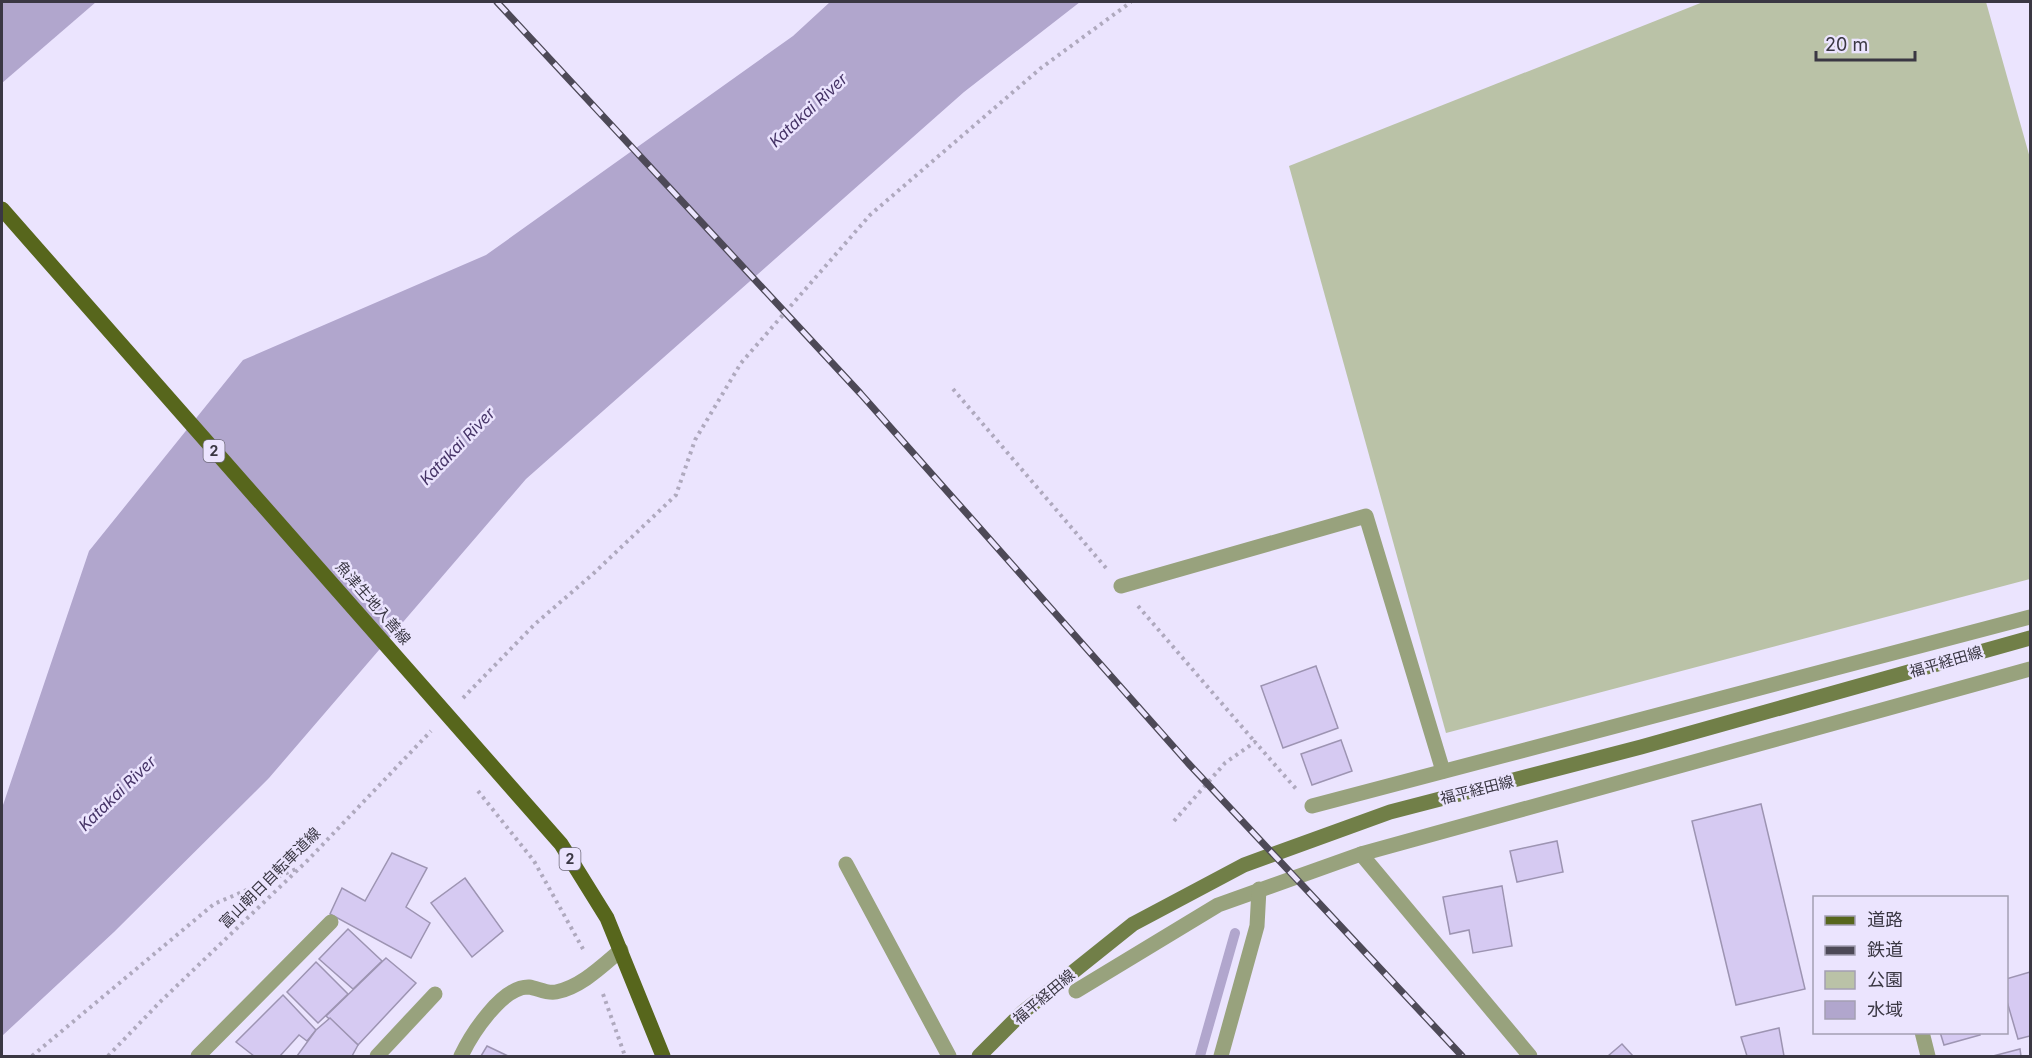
<svg xmlns="http://www.w3.org/2000/svg" width="2032" height="1058" font-family="Inter,'Noto Sans JP',sans-serif">
<style>
.green{fill:#bac2a7}
.water{fill:#b1a6cd}
.lines{fill:none;stroke-linecap:round;stroke-linejoin:round}
.stream{stroke:#b1a6cd;stroke-width:10}
.building{fill:#d6caf2;stroke:#9d94b2;stroke-width:1.5}
.path{stroke:#afa9be;stroke-width:4;stroke-dasharray:3 4.5;stroke-linecap:butt}
.street{stroke:#98a27d;stroke-width:15}
.secondary{stroke:#717f48;stroke-width:15}
.primary{stroke:#57661c;stroke-width:15}
.rail-casing{stroke:#4d4957;stroke-width:7}
.rail{stroke:#ebe4fe;stroke-width:4.5;stroke-dasharray:14;stroke-linecap:butt}
.labels{text-anchor:middle;stroke-width:5;stroke-linejoin:round;paint-order:stroke}
.shield{fill:#ebe4fe;stroke:#6f6b7b;stroke-width:1.5}
.shield-label{font-size:14px;font-weight:bold;fill:#3a3743}
.street-label{font-size:15px;fill:#3a3743;stroke:#ebe4fe}
.water-label{font-size:16px;font-style:italic;fill:#453366;stroke:#ebe4fe}
</style>
<rect width="100%" height="100%" fill="#ebe4fe"/>
<polygon class="green" points="1703,2 1986,2 2030,158 2030,579 1446,733 1289,166"/>
<g class="water">
<polygon points="2,2 96,2 2,83"/>
<polygon points="830,2 1080,2 964,92 526,479 269,778 114,932 2,1036 2,808 89,551 243,360 486,255 793,36"/>
</g>
<g class="lines">
<polyline class="stream" points="1200,1056 1235,933"/>
</g>
<g class="building">
<polygon points="1316,666 1338,728 1283,748 1261,686"/>
<polygon points="1341,740 1352,771 1312,785 1301,754"/>
<polygon points="1761,804 1805,989 1736,1005 1692,821"/>
<polygon points="1557,841 1563,872 1517,882 1510,851"/>
<polygon points="392,853 427,868 406,907 430,923 411,958 330,914 342,888 365,901"/>
<polygon points="465,878 503,931 472,957 431,903"/>
<polygon points="1502,886 1512,946 1473,953 1469,930 1450,934 1443,897"/>
<polygon points="348,929 382,961 353,989 319,959"/>
<polygon points="386,958 416,983 358,1045 326,1016"/>
<polygon points="316,962 348,994 318,1023 287,992"/>
<polygon points="2030,972 2030,1036 2018,1039 2006,998 2006,979"/>
<polygon points="283,995 316,1030 307,1041 299,1035 280,1056 254,1056 236,1042"/>
<polygon points="330,1018 358,1045 352,1056 297,1056 316,1030"/>
<polygon points="1779,1028 1784,1056 1747,1056 1741,1037"/>
<polygon points="1940,1032 1979,1032 1980,1035 1944,1045"/>
<polygon points="1622,1044 1633,1056 1608,1056"/>
<polygon points="487,1046 508,1056 481,1056"/>
<polygon points="2020,1049 2021,1056 1993,1056"/>
</g>
<g class="lines">
<g class="path">
<polyline points="953,389 1106,568"/>
<polyline points="1138,606 1255,742"/>
<polyline points="463,698 535,624 593,574 676,495 695,440 741,363 870,215 1041,68 1131,2"/>
<polyline points="478,791 534,861 583,949"/>
<polyline points="1174,821 1225,763 1255,742 1297,790"/>
<polyline points="603,994 625,1056"/>
<polyline points="32,1056 214,904 296,869"/>
<polyline points="108,1056 161,1001 308,860 431,731"/>
</g>
<g class="street">
<polyline points="1121,586 1366,516 1443,771"/>
<polyline points="1312,806 2030,617"/>
<polyline points="1361,854 1530,1056"/>
<polyline points="846,864 949,1056"/>
<polyline points="1076,991 1218,905 1361,854 2030,669"/>
<polyline points="1922,1032 1928,1056"/>
<polyline points="198,1056 331,922"/>
<polyline points="377,1056 435,994"/>
<path d="M461,1056c10,-21 41,-70 68,-69 8,1 18,7 27,5 25,-5 46,-26 65,-42"/>
<polyline points="1221,1056 1257,926 1259,889"/>
</g>
<polyline class="secondary" points="979,1056 1023,1012 1133,924 1244,865 1390,812 1641,747 2030,638"/>
<polyline class="primary" points="2,209 561,844 607,918 663,1056"/>
<g class="rail-casing">
<polyline id="rail" points="497,2 860,393 1188,763 1462,1056"/>
</g>
<use href="#rail" class="rail"/>
</g>
<g class="labels">
<g class="shield">
<rect x="203.5" y="440" width="21" height="22" rx="4.5"/>
<rect x="559.5" y="848" width="21" height="22" rx="4.5"/>
</g>
<g class="shield-label">
<text x="214" y="456">2</text>
<text x="570" y="864">2</text>
</g>
<g class="street-label">
<text transform="translate(373 603) rotate(49)" y="5">魚津生地入善線</text>
<text transform="translate(1946 662) rotate(-16)" y="5">福平経田線</text>
<text transform="translate(1477 790) rotate(-14)" y="5">福平経田線</text>
<text transform="translate(270 878) rotate(-45)" y="5">富山朝日自転車道線</text>
<text transform="translate(1044 997) rotate(-40)" y="5">福平経田線</text>
</g>
<g class="water-label">
<text transform="translate(808 110) rotate(-43)" y="6">Katakai River</text>
<text transform="translate(457 446) rotate(-46)" y="6">Katakai River</text>
<text transform="translate(117 793) rotate(-44)" y="6">Katakai River</text>
</g>
</g>
<rect width="2032" height="1058" fill="none" stroke="#3a3743" stroke-width="6"/>
<rect x="1813" y="896" width="195" height="138" fill="#ebe4fe" stroke="#a49fb3" stroke-width="1.5"/>
<rect x="1825" y="916" width="30" height="9" fill="#57661c" stroke="#a49fb3" stroke-width="1.5"/>
<text x="1867" y="926" font-size="18" fill="#3a3743">道路</text>
<rect x="1825" y="946" width="30" height="9" fill="#4d4957" stroke="#a49fb3" stroke-width="1.5"/>
<text x="1867" y="956" font-size="18" fill="#3a3743">鉄道</text>
<rect x="1825" y="971" width="30" height="18" fill="#bac2a7" stroke="#a49fb3" stroke-width="1.5"/>
<text x="1867" y="986" font-size="18" fill="#3a3743">公園</text>
<rect x="1825" y="1001" width="30" height="18" fill="#b1a6cd" stroke="#a49fb3" stroke-width="1.5"/>
<text x="1867" y="1016" font-size="18" fill="#3a3743">水域</text>
<path d="M1816 51v9h99v-9" fill="none" stroke="#3a3743" stroke-width="3"/>
<text x="1825" y="51" font-size="18" fill="#3a3743" stroke="#ebe4fe" stroke-width="4.5" paint-order="stroke">20 m</text>
</svg>
